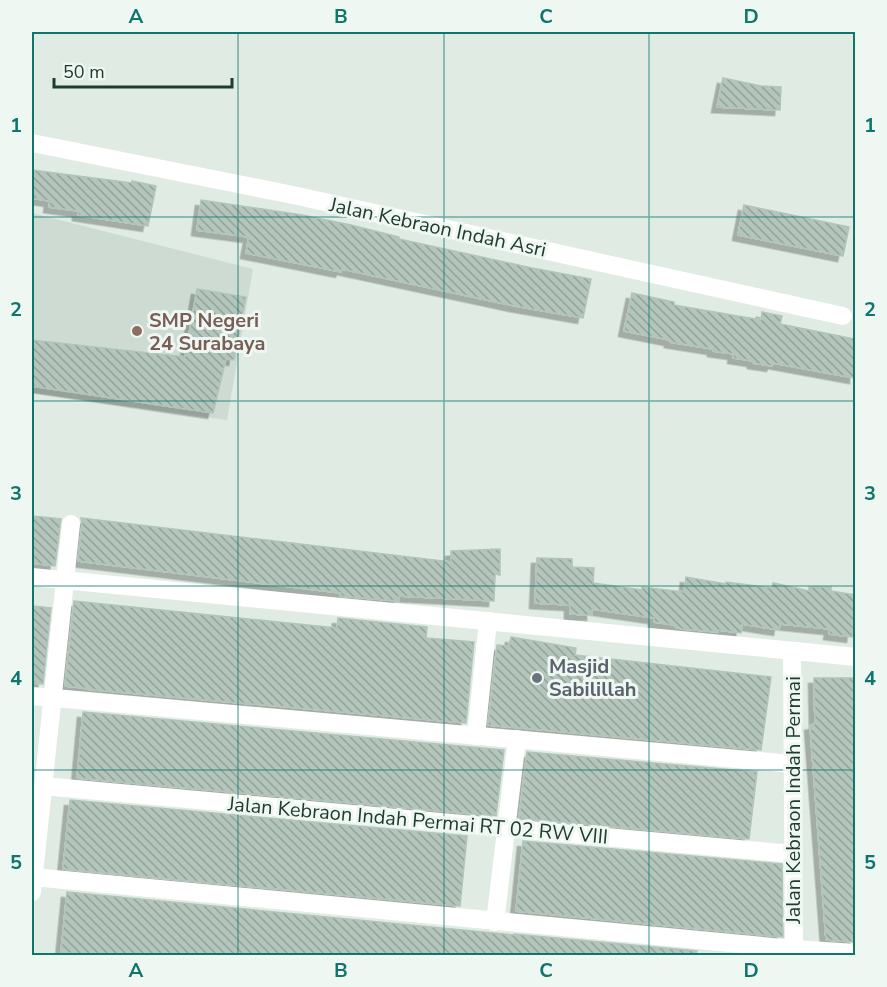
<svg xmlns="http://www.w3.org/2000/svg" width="887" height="987" font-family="'Nunito Sans',sans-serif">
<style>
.built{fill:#cddbd2}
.building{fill:url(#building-back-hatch);stroke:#b1c5b9;stroke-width:1.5;filter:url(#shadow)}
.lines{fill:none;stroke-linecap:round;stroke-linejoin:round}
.minor{stroke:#fff;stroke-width:18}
.grid{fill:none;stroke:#0f766e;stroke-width:1.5;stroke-opacity:0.55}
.education-dot{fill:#8d6e63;stroke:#eff7f2;stroke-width:2}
.worship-dot{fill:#6b7280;stroke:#eff7f2;stroke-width:2}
.labels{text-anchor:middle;stroke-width:6;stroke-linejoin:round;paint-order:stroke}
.street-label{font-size:20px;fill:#203b2f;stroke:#eff7f2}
.education-label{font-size:20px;font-weight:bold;fill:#785e54;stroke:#eff7f2;text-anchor:start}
.worship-label{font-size:20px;font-weight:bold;fill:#5b616d;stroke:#eff7f2;text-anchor:start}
.neatline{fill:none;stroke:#0f766e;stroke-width:2}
.grid-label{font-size:20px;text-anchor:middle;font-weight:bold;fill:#0f766e}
</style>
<defs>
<pattern id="building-back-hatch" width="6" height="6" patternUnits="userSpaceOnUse" patternTransform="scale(1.5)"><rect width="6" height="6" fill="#b4c6bc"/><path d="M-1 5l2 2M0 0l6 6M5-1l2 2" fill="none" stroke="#92a299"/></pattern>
<filter id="shadow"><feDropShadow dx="-5.5" dy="5.5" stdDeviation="0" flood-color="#0004"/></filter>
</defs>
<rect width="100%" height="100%" fill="#dfebe3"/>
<polygon class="built" points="32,213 253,269 227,420 32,393"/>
<g class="building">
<polygon points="723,78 761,86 781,87 780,110 717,107"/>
<polygon points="32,170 132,183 132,181 156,186 148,226 78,215 78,211 49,207 50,201 32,198"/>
<polygon points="201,200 302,215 351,225 399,237 399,239 532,268 591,279 583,318 515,306 342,269 341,272 246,253 249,237 197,230"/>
<polygon points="744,205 849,227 843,256 738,235"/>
<polygon points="197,289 246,297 234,360 226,359 213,413 32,386 32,340 185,357"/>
<polygon points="632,293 674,302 674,305 761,320 762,312 782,316 780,324 855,339 855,378 773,363 772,366 753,363 753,361 733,358 734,354 713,351 713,349 670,342 670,340 624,331"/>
<polygon points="32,516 61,519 55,566 32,563"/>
<polygon points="81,518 451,562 451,551 500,549 500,575 495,574 494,601 399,596 399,601 340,596 341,593 78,561 82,525"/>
<polygon points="537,558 572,559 572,567 594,568 593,583 642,590 642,587 684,592 686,577 726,584 726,582 772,588 773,583 809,591 809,587 831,587 831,591 855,595 855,616 852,637 829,634 830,629 780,624 779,630 742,624 741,633 718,630 718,632 682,629 675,627 675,625 654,622 654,618 592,609 592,615 570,614 570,605 535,603"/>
<polygon points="74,601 337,628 338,618 427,627 426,638 474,642 466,723 85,689 85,688 65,686"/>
<polygon points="32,606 51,608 43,684 32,683"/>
<polygon points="511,637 576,648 575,655 771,677 761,750 488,725 497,645 509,646"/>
<polygon points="814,678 855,678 855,942 826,940 810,725 815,724"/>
<polygon points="83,712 504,750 496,816 77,778"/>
<polygon points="527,752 757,772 749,839 519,818"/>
<polygon points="70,800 467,836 460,906 63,869"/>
<polygon points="523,841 782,864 783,937 516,911"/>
<polygon points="67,892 514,935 514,934 697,951 696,956 93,956 61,952"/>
</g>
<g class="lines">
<g class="minor">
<polyline points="32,143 293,195 843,316"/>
<polyline points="32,577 856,657"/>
<polyline points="792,651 794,949"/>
<polyline points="32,696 793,764"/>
<polyline points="476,736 488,621"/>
<polyline points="43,786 793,854"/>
<polyline points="33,877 794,949 856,953"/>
<polyline points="32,892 71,524"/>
<polyline points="495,922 517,739"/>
</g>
</g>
<path class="grid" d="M238,32v924M444,32v924M649,32v924M32,217h824M32,401h824M32,586h824M32,770h824"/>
<circle class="education-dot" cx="137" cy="331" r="6"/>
<circle class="worship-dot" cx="537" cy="678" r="6"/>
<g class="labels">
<g class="street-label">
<text transform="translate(438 227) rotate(12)" y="7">Jalan Kebraon Indah Asri</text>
<text transform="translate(793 800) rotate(-90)" y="7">Jalan Kebraon Indah Permai</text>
<text transform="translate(418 820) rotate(5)" y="7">Jalan Kebraon Indah Permai RT 02 RW VIII</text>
</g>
<g class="education-label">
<text x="149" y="327">SMP Negeri<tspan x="149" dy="23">24 Surabaya</tspan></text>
</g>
<g class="worship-label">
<text x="549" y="673">Masjid<tspan x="549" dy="23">Sabilillah</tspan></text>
</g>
</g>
<rect width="887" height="987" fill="none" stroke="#eff7f2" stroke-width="66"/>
<path d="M54 78v9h178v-9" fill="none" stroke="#203b2f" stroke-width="3"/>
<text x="63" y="78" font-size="18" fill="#203b2f" stroke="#eff7f2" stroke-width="4.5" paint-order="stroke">50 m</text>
<rect x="33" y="33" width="821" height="921" class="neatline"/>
<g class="grid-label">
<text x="136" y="23">A</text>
<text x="341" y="23">B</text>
<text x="546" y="23">C</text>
<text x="751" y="23">D</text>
<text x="16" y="132">1</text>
<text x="870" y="132">1</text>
<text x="16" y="316">2</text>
<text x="870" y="316">2</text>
<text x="16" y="500">3</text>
<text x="870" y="500">3</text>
<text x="16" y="685">4</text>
<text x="870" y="685">4</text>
<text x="16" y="869">5</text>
<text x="870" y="869">5</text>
<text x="136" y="977">A</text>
<text x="341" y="977">B</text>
<text x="546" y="977">C</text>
<text x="751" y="977">D</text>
</g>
</svg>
